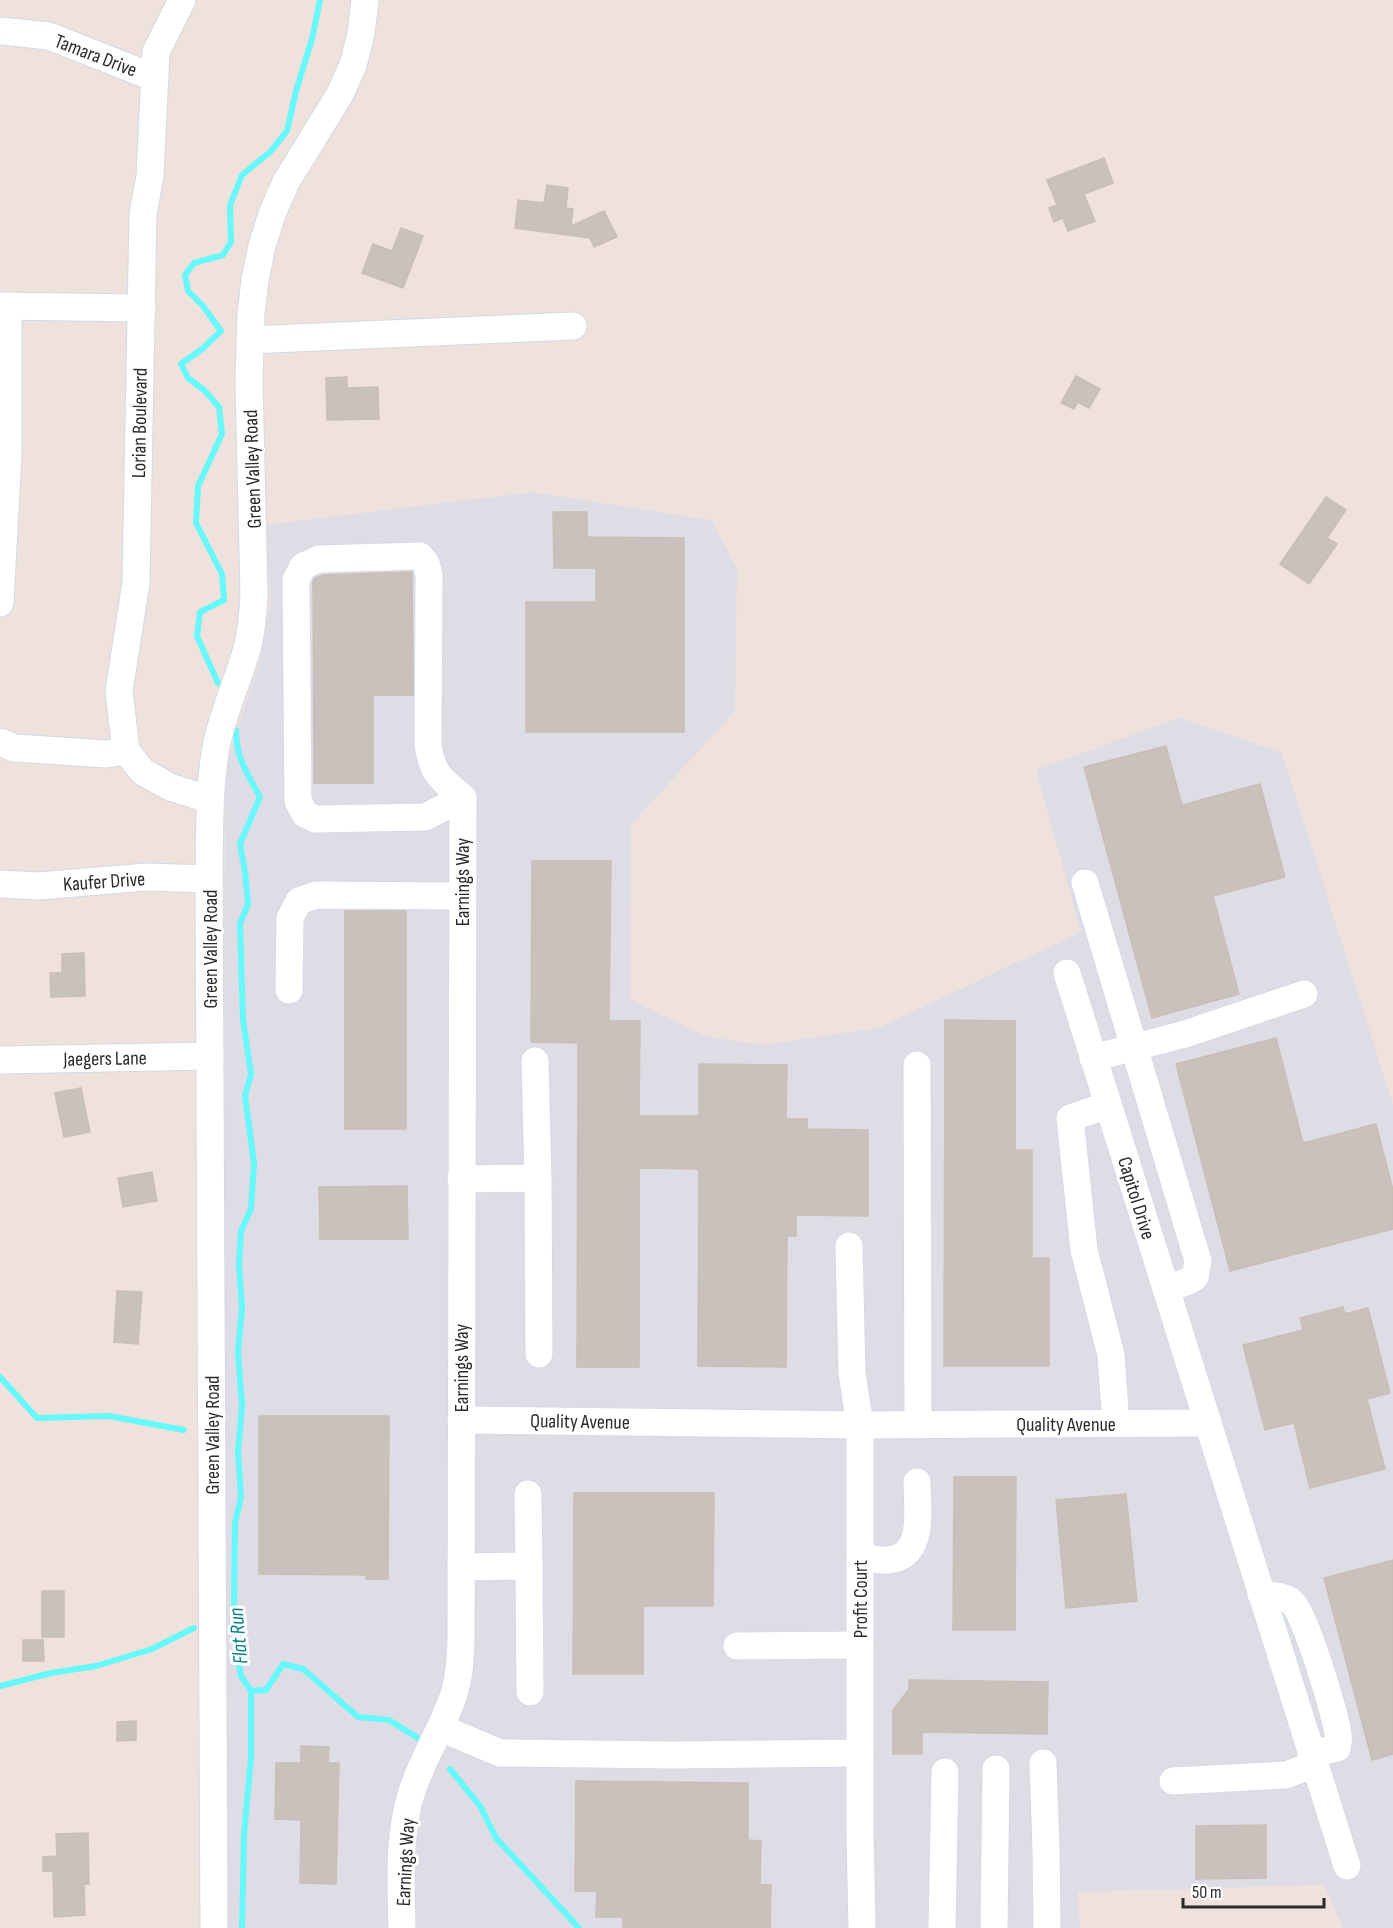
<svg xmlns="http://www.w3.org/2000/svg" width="1393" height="1928" font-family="'Sofia Sans Condensed',sans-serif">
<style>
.industrial{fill:#dedde6}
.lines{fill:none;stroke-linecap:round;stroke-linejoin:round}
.stream{stroke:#66f8fa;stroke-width:6}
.building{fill:#c9c1bb;stroke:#cabeb6;stroke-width:1.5}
.minor-casing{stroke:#d1dae6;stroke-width:29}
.minor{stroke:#fff;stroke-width:27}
.labels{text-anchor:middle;stroke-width:6;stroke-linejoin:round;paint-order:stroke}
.street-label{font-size:20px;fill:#2b2b2b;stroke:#fff}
.water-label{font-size:21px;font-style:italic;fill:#037f8c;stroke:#fff}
</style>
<rect width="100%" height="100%" fill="#efe2dc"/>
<polygon class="industrial" points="532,492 711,520 737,568 735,711 631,825 630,999 705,1036 762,1045 878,1028 1081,932 1036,770 1179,718 1282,753 1393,1105 1393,1928 1343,1928 1324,1885 1078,1892 1080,1928 221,1928 225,767 259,665 271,602 265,525"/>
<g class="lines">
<g class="stream">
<polyline points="218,683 197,636 200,612 224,600 222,574 196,523 198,486 222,434 219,407 204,390 188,378 181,364 202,349 221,331 203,306 188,291 185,275 194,263 223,255 231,242 230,205 242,175 270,152 287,131 296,91 312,39 320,0"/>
<path d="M236,730c0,28 11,43 24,67l-20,47 5,28 3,32 -8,20 3,96 8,54 -6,22 9,67 -3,46 -10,22 -2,33 3,44 -4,44 4,54 -4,46 3,45 -6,26 -1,86 2,40 5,27 10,15 15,-1 17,-26 20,5 55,48 31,3 29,18"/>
<polyline points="0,1377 37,1418 109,1416 184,1430"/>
<polyline points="0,1686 51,1673 96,1666 152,1649 194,1628"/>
<polyline points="450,1769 480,1806 496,1838 579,1928"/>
<polyline points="242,1928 244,1834 251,1758 251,1691"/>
</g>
</g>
<g class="building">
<polygon points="1104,158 1113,183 1084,194 1095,221 1068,231 1063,218 1054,222 1049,208 1057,205 1047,180"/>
<polygon points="547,185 568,188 566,208 573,209 571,226 604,211 617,237 594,247 590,238 515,228 518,200 544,203"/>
<polygon points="401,228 423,236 403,288 362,273 373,244 392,251"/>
<polygon points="1076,376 1100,389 1089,408 1078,402 1074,409 1061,403"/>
<polygon points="347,377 347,388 378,387 379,419 327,420 326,378"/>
<polygon points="1326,497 1346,510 1327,538 1337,544 1309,584 1280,564"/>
<polygon points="553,512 587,512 587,537 684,538 684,732 526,732 526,602 596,602 596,568 554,568"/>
<polygon points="412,572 413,695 373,695 373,783 314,783 313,582 315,578 323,575"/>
<polygon points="1166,746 1182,805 1260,784 1285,877 1213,896 1239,994 1152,1018 1084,767"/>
<polygon points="532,861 611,861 609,1021 640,1021 639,1116 699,1116 699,1064 787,1065 786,1119 807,1119 807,1129 868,1130 868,1216 796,1215 796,1236 787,1236 786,1367 698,1366 699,1169 639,1168 639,1367 577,1367 578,1043 531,1042"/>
<rect x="345" y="911" width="61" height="218"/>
<polygon points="84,953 85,996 51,997 50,973 62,973 62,954"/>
<polygon points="945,1020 1015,1021 1015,1150 1032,1150 1032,1258 1049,1258 1049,1366 944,1366"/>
<polygon points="1276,1038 1303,1143 1376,1124 1393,1190 1393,1229 1230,1271 1176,1064"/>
<polygon points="81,1088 90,1132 64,1137 55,1093"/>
<polygon points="152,1172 157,1201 123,1207 118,1178"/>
<polygon points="407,1186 408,1239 320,1239 319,1187"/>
<polygon points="117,1291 142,1292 138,1344 114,1342"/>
<polygon points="1343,1307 1345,1314 1368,1308 1390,1393 1367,1399 1385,1469 1310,1488 1294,1423 1265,1430 1243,1345 1303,1330 1300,1318"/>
<polygon points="259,1416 389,1416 388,1579 366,1579 366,1575 259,1574"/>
<polygon points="954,1477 1016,1477 1015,1630 953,1630"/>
<polygon points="574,1493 714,1493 713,1606 643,1606 643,1674 573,1674"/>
<polygon points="1126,1494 1137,1601 1066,1608 1056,1500"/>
<polygon points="1393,1560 1393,1754 1372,1760 1324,1578"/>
<rect x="42" y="1591" width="22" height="46"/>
<polygon points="23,1640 43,1640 44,1661 23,1661"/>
<polygon points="909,1680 1048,1682 1047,1734 922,1732 922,1754 893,1754 893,1710 909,1689"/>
<polygon points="136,1721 136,1740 117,1741 117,1722"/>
<polygon points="301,1746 329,1747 328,1763 339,1763 336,1884 300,1883 301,1820 275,1819 276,1763 301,1763"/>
<polygon points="576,1781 748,1783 748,1840 761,1841 760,1885 771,1885 770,1928 623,1928 623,1917 596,1917 597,1891 575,1891"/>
<polygon points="1266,1825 1266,1878 1196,1879 1196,1826"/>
<polygon points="88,1833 89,1884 84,1884 85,1915 54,1917 53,1871 43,1871 43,1857 57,1856 56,1834"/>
</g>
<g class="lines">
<g class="minor-casing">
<g id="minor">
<polyline points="182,0 156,52 150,176 143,214 136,583 119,691 126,751 143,772 170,787 195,795 210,797"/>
<polyline points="0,31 49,36 155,78"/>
<polyline points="0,306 142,308"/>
<polyline points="250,340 573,326"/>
<path d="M420,556l6,7 3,12 -1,170c5,31 13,33 35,53l-38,19 -110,2 -10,-5 -7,-13 -2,-221 7,-14 16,-7z"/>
<polyline points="0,603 8,454 8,306"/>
<polyline points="0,742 14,748 107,754 126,751"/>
<polyline points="1085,883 1198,1261 1195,1277 1189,1281 1166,1289"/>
<polyline points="0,884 39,886 146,877 209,879"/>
<polyline points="1067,973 1347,1866"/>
<polyline points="289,990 290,918 299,901 316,895 462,896"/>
<polyline points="1093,1058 1185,1034 1304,994"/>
<polyline points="0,1060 210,1056"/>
<polyline points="917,1065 918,1425"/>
<polyline points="1108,1105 1070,1118 1084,1250 1111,1355 1116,1423"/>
<polyline points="538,1178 539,1354"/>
<polyline points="461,1179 538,1178 535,1061"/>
<polyline points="849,1246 852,1373 860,1425 860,1832 862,1928"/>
<polyline points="461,1420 860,1425 1208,1423"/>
<polyline points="528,1494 529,1566"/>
<path d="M860,1557c9,1 19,4 28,3 38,-4 29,-51 29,-78"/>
<polyline points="461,1567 529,1566 530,1692"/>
<path d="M1261,1594c10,1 23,2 31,8 13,10 43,112 46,132 1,5 0,9 -1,14l-26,6"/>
<polyline points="737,1646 860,1645"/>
<polyline points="441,1728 500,1753 673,1755 860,1753"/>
<polyline points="1043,1763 1046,1848 1047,1928"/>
<polyline points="1173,1781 1286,1775 1315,1764"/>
<path d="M214,1928l-5,-1049c1,-45 -1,-92 8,-137 8,-34 22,-64 31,-97 4,-17 5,-33 6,-50l-5,-214 2,-67 4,-34 7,-34 10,-32 14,-32 54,-88 13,-29 8,-31 4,-34"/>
<path d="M402,1928c-1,-46 -4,-93 10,-137 11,-33 31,-64 42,-97 6,-18 6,-36 7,-54l2,-842"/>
<polyline points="942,1928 945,1772"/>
<polyline points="994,1928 996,1769"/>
</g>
</g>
<use href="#minor" class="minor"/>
</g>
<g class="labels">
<g class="street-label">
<text transform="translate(96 55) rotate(21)" y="7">Tamara Drive</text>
<text transform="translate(139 423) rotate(-89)" y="7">Lorian Boulevard</text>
<text transform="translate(252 469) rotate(-92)" y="7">Green Valley Road</text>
<text transform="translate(104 881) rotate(-4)" y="7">Kaufer Drive</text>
<text transform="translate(462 882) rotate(-90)" y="7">Earnings Way</text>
<text transform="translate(210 949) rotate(-90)" y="7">Green Valley Road</text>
<text transform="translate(105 1058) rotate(-1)" y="7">Jaegers Lane</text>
<text transform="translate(1137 1198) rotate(73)" y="7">Capitol Drive</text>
<text transform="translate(461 1368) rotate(-90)" y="7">Earnings Way</text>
<text transform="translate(580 1421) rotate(1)" y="7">Quality Avenue</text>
<text x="1066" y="1431">Quality Avenue</text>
<text transform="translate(212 1435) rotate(-90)" y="7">Green Valley Road</text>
<text transform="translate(860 1599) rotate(-90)" y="7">Profit Court</text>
<text transform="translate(405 1862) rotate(-87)" y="7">Earnings Way</text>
</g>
<g class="water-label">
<text transform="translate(238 1636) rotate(-95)" y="7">Flat Run</text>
</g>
</g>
<path d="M1183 1898v9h141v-9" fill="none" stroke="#2b2b2b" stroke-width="3"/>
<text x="1192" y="1898" font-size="18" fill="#2b2b2b" stroke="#ffffff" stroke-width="4.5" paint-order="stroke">50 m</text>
</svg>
